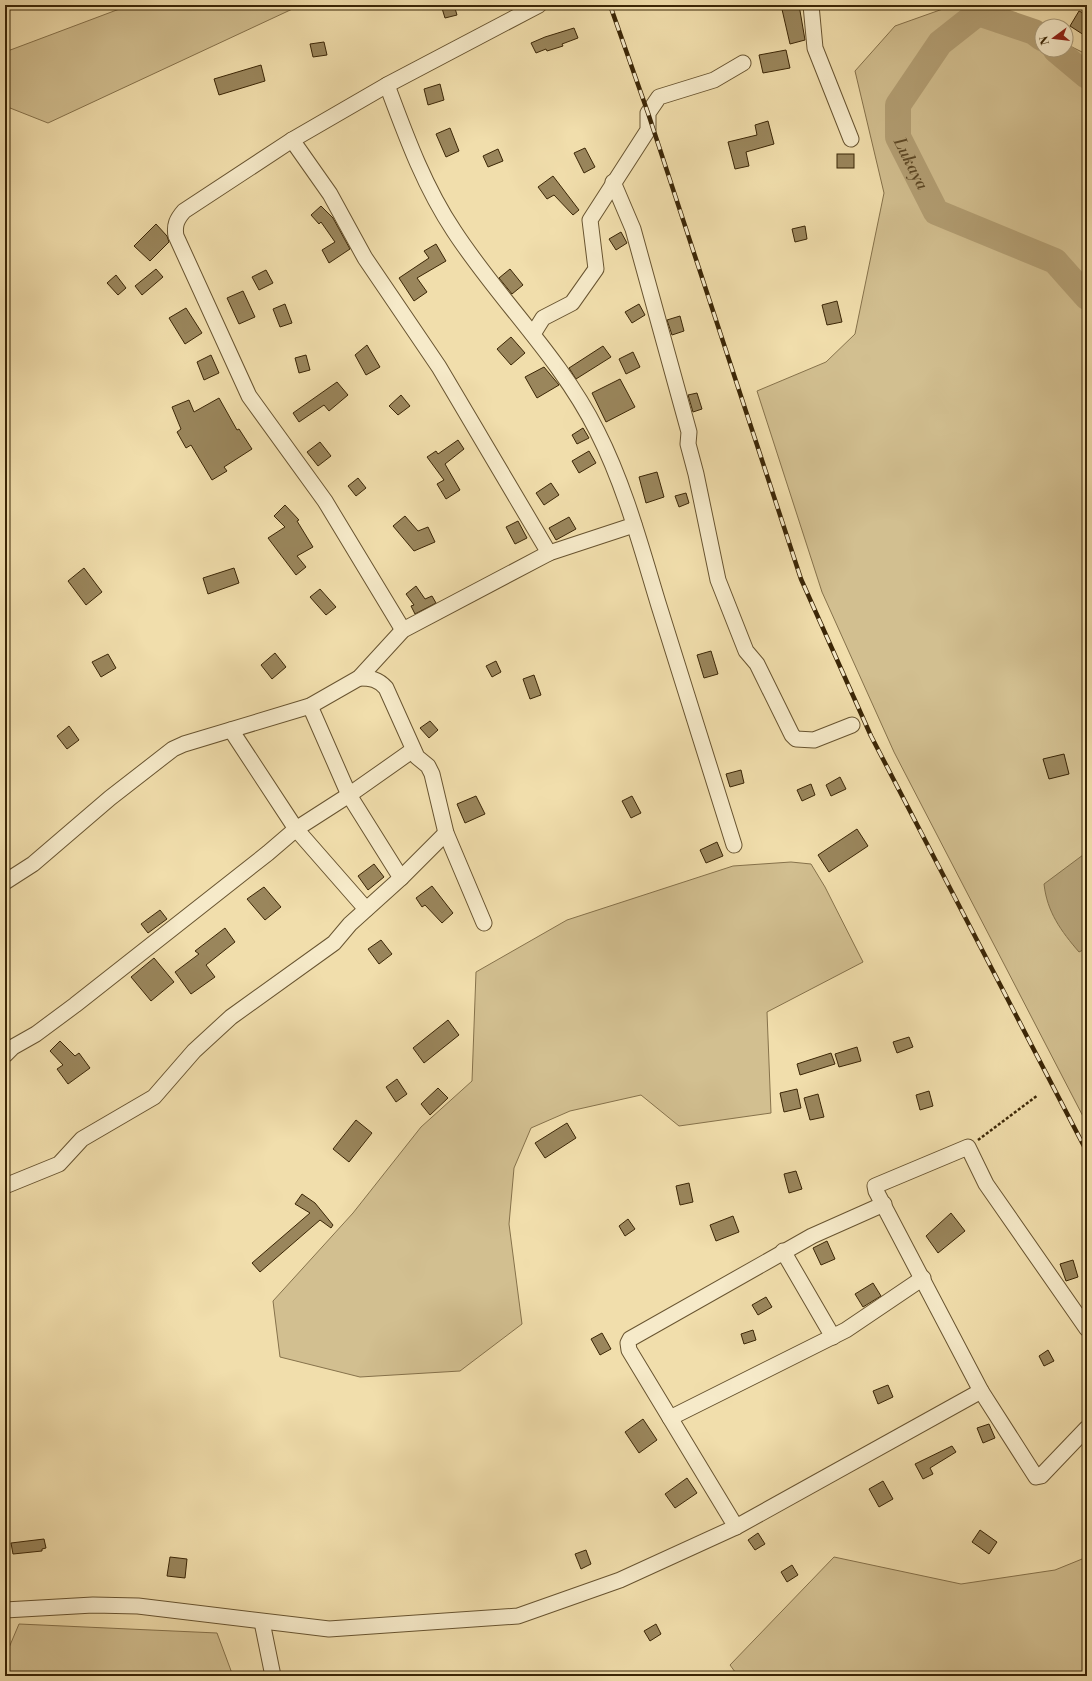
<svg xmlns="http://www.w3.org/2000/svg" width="1092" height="1681" font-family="'Libre Bodoni',serif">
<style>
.green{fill:#d2bf90;stroke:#86724b}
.water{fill:#b39f74;stroke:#836f48}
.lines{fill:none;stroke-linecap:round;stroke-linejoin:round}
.river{stroke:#b39f74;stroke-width:26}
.building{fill:#9a865c;stroke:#3b2606}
.minor-casing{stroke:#685430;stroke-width:17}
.path{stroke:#3b2606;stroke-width:2.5;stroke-dasharray:3 2;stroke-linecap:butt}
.minor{stroke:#f6eac9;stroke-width:15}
.rail-casing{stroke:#3b2606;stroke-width:4.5}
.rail{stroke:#f6eac9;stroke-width:3;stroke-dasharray:9;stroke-linecap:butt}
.labels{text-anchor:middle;stroke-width:3.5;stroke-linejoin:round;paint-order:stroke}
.water-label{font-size:17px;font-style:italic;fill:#5f4a27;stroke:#f6eac9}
</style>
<rect width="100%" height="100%" fill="#f1deac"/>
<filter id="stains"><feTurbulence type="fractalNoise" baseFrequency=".005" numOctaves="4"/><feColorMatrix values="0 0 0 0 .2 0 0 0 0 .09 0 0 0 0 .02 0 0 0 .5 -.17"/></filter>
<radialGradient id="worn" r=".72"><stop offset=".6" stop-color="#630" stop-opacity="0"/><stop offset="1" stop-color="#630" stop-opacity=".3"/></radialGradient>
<g class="green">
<polygon points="130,5 301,5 48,123 5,106 5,52"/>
<polygon points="954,5 997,5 1042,30 1042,50 1066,50 1066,44 1084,53 1087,52 1087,1124 894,752 822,592 757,391 826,362 855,334 884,193 855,71 895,26"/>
<polygon points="791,862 811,864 825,887 863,962 767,1012 771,1113 679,1126 641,1095 570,1111 531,1128 514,1168 509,1224 522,1324 460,1371 360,1377 280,1357 273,1301 353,1213 421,1127 472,1081 476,972 567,920 733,866"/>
<polygon points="834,1557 961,1584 1055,1570 1087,1557 1087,1676 738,1676 730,1665"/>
<polygon points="19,1624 217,1633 233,1676 5,1676 5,1657"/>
</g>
<path class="water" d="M1087,852v96l-8,4c-18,-21 -32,-40 -35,-68z"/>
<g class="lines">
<g class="river">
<path id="s1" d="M1042,38l-8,-6 -56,-19 -38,30 -42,62v32l38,75 119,49 32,36"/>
<polyline points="1056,50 1087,76"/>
</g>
</g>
<g class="building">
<polygon points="441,5 454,5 457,15 445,18"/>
<polygon points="781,5 799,5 805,40 790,44"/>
<polygon points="1079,11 1087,15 1087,37 1070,26"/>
<polygon points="574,28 578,38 562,44 563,46 547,51 546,49 536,53 531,43 545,37"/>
<polygon points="324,42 327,55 313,57 310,44"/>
<polygon points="786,50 790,68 763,73 759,55"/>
<polygon points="261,65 265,81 219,95 214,79"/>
<polygon points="440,84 444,100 428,105 424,89"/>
<polygon points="768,121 774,144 746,152 749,166 735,169 728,142 757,135 755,125"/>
<polygon points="450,128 459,151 446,157 436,134"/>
<polygon points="585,148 595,167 584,173 574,153"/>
<polygon points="498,149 503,161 488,167 483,156"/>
<rect x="837" y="154" width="17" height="14"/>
<polygon points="553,176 579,210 573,215 554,195 547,199 538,187"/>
<polygon points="321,206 333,218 350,249 329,263 322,250 335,242 321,222 319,224 311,215"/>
<polygon points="156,224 167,236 169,242 150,261 134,246"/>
<polygon points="805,226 807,239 795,242 792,229"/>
<polygon points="621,232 627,243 616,250 609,239"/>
<polygon points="436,244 446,261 417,278 427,292 414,301 399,278 429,258 424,251"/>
<polygon points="156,269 163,277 142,295 135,286"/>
<polygon points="510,269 523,285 512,294 499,278"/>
<polygon points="266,270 273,283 259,290 252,277"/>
<polygon points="116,275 126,288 118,295 107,283"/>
<polygon points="243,291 255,317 239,324 227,298"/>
<polygon points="837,301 842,322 827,325 822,305"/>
<polygon points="285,304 292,323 280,327 273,309"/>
<polygon points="639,304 645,315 632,323 625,312"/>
<polygon points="186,308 202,333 185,344 169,318"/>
<polygon points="680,316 684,331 672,335 667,320"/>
<polygon points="511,337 525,353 511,365 497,349"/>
<polygon points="367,345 380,367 366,375 355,355"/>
<polygon points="603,346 611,357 576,379 569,368"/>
<polygon points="633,352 640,367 626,374 619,359"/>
<polygon points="211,355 219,373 204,380 197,362"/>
<polygon points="306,355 310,370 299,373 295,358"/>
<polygon points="544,367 559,385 537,398 525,377"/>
<polygon points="620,379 635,407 606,422 592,393"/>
<polygon points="337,382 348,395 329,411 324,405 299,422 293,413"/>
<polygon points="697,393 702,409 693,412 688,395"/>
<polygon points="401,395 410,406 398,415 389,406"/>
<polygon points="219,398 237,430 239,429 252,449 224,467 227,471 212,480 191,445 186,448 177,432 181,429 172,407 189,400 194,412"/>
<polygon points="583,428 589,438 577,444 572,435"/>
<polygon points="458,440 464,449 445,464 460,490 446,499 437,484 444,480 427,457 436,451 438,454"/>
<polygon points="320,442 331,456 318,466 307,452"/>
<polygon points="589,451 596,463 579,473 572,461"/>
<polygon points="657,472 664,497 646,503 639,477"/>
<polygon points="358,478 366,488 356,496 348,486"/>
<polygon points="551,483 559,495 544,505 536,493"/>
<polygon points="686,493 689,503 679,507 675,496"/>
<polygon points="285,505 299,520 297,521 313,547 297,556 306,567 296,575 268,538 285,527 274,516"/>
<polygon points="405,516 418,531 428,527 435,542 414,551 393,526"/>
<polygon points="569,517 576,529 556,540 549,528"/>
<polygon points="518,521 527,538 515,544 506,527"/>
<polygon points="84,568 102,592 86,605 68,581"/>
<polygon points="234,568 239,583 208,594 203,578"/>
<polygon points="416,586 425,599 432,596 436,603 415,614 411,606 414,605 406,594"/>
<polygon points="320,589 336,607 326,615 310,597"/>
<polygon points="711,651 718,674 704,678 697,655"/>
<polygon points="275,653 286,667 272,679 261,665"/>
<polygon points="108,654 116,668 101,677 92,662"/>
<polygon points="496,661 501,672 492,677 486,666"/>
<polygon points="534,675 541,695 530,699 523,679"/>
<polygon points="430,721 438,730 429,738 420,728"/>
<polygon points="69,726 79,740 67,749 57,736"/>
<polygon points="1064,754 1069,774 1049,779 1043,759"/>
<polygon points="741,770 744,783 730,787 726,774"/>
<polygon points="840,777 846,789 831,796 826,785"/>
<polygon points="811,784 815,795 802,801 797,790"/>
<polygon points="476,796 485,814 465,823 457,804"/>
<polygon points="632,796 641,813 631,818 622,801"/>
<polygon points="857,829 868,846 829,872 818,855"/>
<polygon points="717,842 723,856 706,863 700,850"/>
<polygon points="374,864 384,877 368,890 358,876"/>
<polygon points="432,886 453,913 442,923 425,905 422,907 416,898"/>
<polygon points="264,887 281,907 265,920 247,899"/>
<polygon points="160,910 167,919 148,933 141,924"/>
<polygon points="225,928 235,942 206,965 215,977 191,994 175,972 199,954 195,951"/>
<polygon points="381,940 392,954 379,964 368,949"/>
<polygon points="154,958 174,982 151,1001 131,977"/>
<polygon points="448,1020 459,1035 424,1063 413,1048"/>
<polygon points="909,1037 913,1047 897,1053 893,1042"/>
<polygon points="60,1041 75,1056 79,1053 90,1068 68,1084 57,1069 63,1065 50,1051"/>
<polygon points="857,1047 861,1061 839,1067 835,1054"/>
<polygon points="831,1053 835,1064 800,1075 797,1064"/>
<polygon points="397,1079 407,1094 396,1102 386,1087"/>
<polygon points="438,1088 448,1098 430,1115 421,1104"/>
<polygon points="797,1089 801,1108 784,1112 780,1093"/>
<polygon points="929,1091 933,1106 920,1110 916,1095"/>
<polygon points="818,1094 824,1117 810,1120 804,1098"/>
<polygon points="356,1120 372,1133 349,1162 333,1149"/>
<polygon points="567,1123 576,1138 545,1158 535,1143"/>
<polygon points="796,1171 802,1189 789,1193 784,1174"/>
<polygon points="689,1183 693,1202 680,1205 676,1186"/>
<polygon points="302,1194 315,1203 333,1225 331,1228 320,1220 260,1272 252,1263 310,1213 295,1204"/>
<polygon points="951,1213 965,1231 938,1253 926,1236"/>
<polygon points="733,1216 739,1232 716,1241 710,1225"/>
<polygon points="628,1219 635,1229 625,1236 619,1226"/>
<polygon points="827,1241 835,1259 821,1265 813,1248"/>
<polygon points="1073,1260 1078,1277 1066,1281 1060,1264"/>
<polygon points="873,1283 881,1296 863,1307 855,1294"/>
<polygon points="766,1297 772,1307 758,1315 752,1305"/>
<polygon points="753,1330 756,1340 744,1344 741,1334"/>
<polygon points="602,1333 611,1349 600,1355 591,1339"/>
<polygon points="1048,1350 1054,1361 1044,1366 1039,1356"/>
<polygon points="888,1385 893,1397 878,1404 873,1391"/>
<polygon points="643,1419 657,1440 639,1453 625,1432"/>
<polygon points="989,1424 995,1438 983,1443 977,1428"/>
<polygon points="952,1446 956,1452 930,1468 933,1474 923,1479 915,1464"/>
<polygon points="687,1478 697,1493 675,1508 665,1494"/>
<polygon points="883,1481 893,1499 879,1507 869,1489"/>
<polygon points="980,1530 997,1542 989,1554 972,1542"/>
<polygon points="758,1533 765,1544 755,1550 748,1540"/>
<polygon points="44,1539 46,1548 42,1549 42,1551 13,1554 11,1543"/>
<polygon points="586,1550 591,1564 581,1569 575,1554"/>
<polygon points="170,1557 187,1559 185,1578 167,1576"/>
<polygon points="792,1565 798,1575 787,1582 781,1572"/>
<polygon points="656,1624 661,1634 650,1641 644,1631"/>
</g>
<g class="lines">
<g class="minor-casing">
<g id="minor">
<polyline points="811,5 815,48 851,139"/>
<path d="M387,85c19,51 37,101 67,146 45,69 106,126 143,200 28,55 44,116 62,175 25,80 50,159 75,239"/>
<polyline points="292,140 330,194 365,258 439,367 549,553"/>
<polyline points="613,182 633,229 689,432 688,444 696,474 718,580 746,651 757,664 792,735 796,739 814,740 852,725"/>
<polyline points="533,334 543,318 572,303 596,269 590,220 648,130 648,113 659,97 714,80 743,63"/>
<path d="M403,630l-78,-129 -76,-105 -73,-160c-2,-11 1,-17 8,-25l108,-71 95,-55 152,-80"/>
<path d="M359,678c12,0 19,1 27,10l31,69 11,9 4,8 14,59 38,90"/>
<polyline points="310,706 349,795 401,878"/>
<polyline points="231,730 296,829 366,909"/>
<polyline points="5,882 33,864 110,798 173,749 184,744 310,706 359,678 403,630 549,553 634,525"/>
<polyline points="5,1055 13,1047 36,1034 75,1005 268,853 296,829 349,795 413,750"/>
<polyline points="5,1186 59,1164 82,1139 154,1097 194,1051 231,1017 334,943 350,924 401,878 446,833"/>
<polyline points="783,1251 833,1337"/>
<polyline points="1087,1329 986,1184 968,1147 875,1186 876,1191 981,1391 1036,1477 1041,1476 1087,1428"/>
<polyline points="670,1418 846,1330 923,1278"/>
<polyline points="736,1527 629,1350 628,1343 630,1339 812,1236 884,1204"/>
<polyline points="5,1610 93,1605 138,1606 329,1629 518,1616 620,1580 736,1527 981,1391"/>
<polyline points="262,1622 273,1676"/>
</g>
</g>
<polyline class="path" points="978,1140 1038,1095"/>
<use href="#minor" class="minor"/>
<g class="rail-casing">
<polyline id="rail" points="610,5 648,113 801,579 871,736 1087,1152"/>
</g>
<use href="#rail" class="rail"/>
</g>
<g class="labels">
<g class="water-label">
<text dy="6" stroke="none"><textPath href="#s1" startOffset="254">Lukaya</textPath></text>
</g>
</g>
<rect width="1092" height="1681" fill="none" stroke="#f1deac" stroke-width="20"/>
<rect x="6" y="6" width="1080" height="1669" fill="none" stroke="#3b2606" stroke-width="2"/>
<rect x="10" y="10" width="1072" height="1661" fill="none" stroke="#3b2606"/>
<g transform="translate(1054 38) rotate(255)"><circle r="19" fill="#f6eac9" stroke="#ab9c7b"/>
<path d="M0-3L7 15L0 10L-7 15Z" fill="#8f2418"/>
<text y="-6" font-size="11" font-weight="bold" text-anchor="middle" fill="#3b2606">N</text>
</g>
<rect width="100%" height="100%" filter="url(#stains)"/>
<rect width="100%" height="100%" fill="url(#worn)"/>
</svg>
